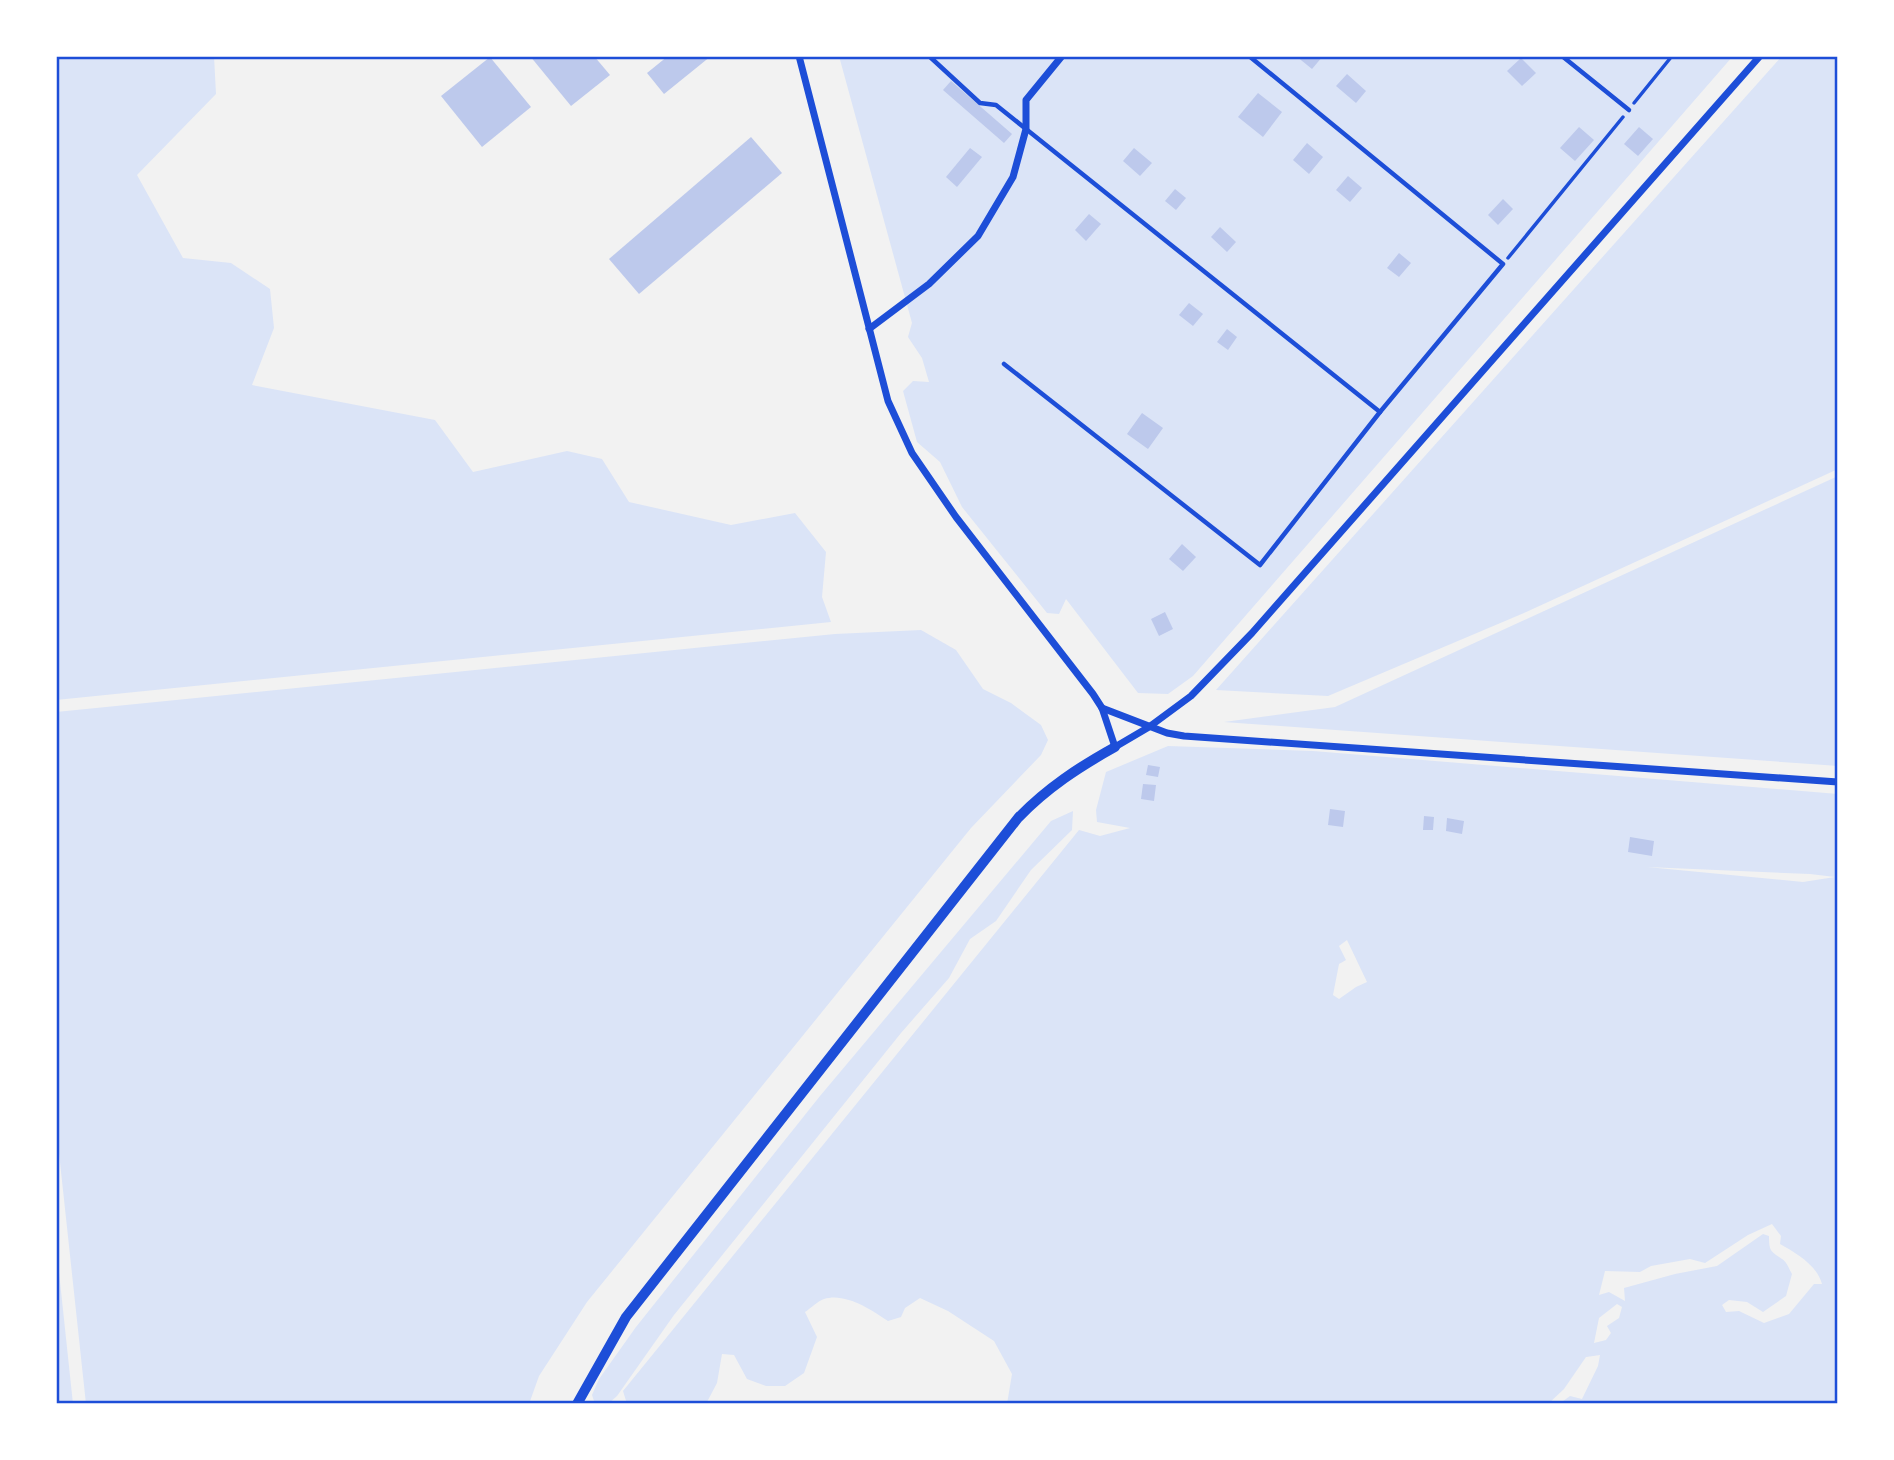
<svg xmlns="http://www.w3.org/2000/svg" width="1894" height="1460" font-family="'IBM Plex Serif',serif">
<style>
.green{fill:#dbe4f7;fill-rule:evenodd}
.building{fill:#bdc9ec}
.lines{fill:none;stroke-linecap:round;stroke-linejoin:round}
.path{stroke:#1d4ed8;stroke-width:3.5}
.service{stroke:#1d4ed8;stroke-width:4.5}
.minor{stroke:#1d4ed8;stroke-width:7}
.tertiary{stroke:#1d4ed8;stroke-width:10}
.neatline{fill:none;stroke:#1d4ed8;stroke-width:2.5}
</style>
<rect width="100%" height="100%" fill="#f2f2f2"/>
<g class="green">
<polygon points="56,56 214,56 216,94 137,175 183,258 231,263 270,289 274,328 252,385 435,420 473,472 567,451 602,459 629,502 731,525 795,513 826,552 822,597 831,622 56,700"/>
<polygon points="839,56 1733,56 1193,676 1168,694 1138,693 1066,599 1059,614 1047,613 962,507 940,462 917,442 903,391 913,381 929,382 922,358 908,337 912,323"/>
<polygon points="1782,56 1838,56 1838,469 1524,613 1328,696 1216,690"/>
<polygon points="1838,476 1838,766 1224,722 1335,707"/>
<polygon points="921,630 956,650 983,689 1011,703 1041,725 1048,740 1041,755 971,828 587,1302 539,1376 529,1404 86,1404 56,1125 56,712 835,634"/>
<path d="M1168,746l145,5 525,43v610h-279l11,-8 12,3 16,-33 2,-11 -14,2 -22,32 -16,15h-541l5,-30 -18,-33 -46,-30 -28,-13 -15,10 -4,9 -13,4c-16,-11 -43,-29 -64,-22 -6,2 -13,9 -19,13l12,25 -13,36 -19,13h-19l-19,-7 -13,-24 -12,-1 -5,29 -10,19 -6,2h-74l-4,-13 456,-561 21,6 30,-8 -33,-6 -1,-12 10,-38zM1647,867l163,7 25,3 -32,5zM1347,940l20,42 -11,5 -17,12 -6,-4 6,-31 7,-4 -7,-14zM1772,1224l9,12 -1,8c16,9 37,21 42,40h-8l-25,30 -25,9 -25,-12 -13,1 -4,-7 7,-5 18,2 16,10 23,-16 6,-22c-3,-5 -5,-12 -10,-15 -11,-8 -13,-7 -13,-23l-6,-2 -46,32 -42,8 -51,14 1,13 -16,-9 -10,3 6,-24 35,1 11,-6 39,-7 15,4 43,-28zM1617,1304l5,3 -3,11 -12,8 4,7 -5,7 -12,3 5,-25z"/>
<polygon points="1073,811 1072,830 1031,870 996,921 970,939 949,978 901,1033 674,1315 617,1396 608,1404 595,1404 592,1395 599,1379 636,1327 820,1096 1051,821"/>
<polygon points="56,1244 73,1404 56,1404"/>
</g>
<g class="building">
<polygon points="530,56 594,56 610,75 571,106"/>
<polygon points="668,56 711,56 664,94 647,73"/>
<polygon points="1296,56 1323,56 1312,69"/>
<polygon points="490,57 531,107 482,147 441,96"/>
<polygon points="1521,58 1536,73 1522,86 1507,71"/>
<polygon points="1347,74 1366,91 1356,103 1336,86"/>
<polygon points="951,81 1012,134 1004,143 943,90"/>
<polygon points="1258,93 1282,112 1263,137 1238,117"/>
<polygon points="1579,127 1594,140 1575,161 1560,148"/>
<polygon points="1639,127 1653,139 1638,156 1624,144"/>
<polygon points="751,137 782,173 639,294 609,259"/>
<polygon points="1307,143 1323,157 1309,174 1293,160"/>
<polygon points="970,148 982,157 957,187 946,177"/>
<polygon points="1134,148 1152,163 1140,176 1123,161"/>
<polygon points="1348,176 1362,188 1350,202 1336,190"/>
<polygon points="1175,189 1186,198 1176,210 1165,201"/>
<polygon points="1503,199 1513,209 1498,225 1488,215"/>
<polygon points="1089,214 1101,224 1086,241 1075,230"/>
<polygon points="1220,227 1236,242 1227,252 1211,237"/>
<polygon points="1399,253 1411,263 1399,277 1387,268"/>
<polygon points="1189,303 1203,314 1193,326 1179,315"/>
<polygon points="1227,329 1237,337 1228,350 1217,342"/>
<polygon points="1142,413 1163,428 1148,449 1127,434"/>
<polygon points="1182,544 1196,557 1183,571 1169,559"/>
<polygon points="1165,612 1173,629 1159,636 1151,619"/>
<polygon points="1148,765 1160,767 1158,777 1146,775"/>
<polygon points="1143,784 1156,785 1154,801 1141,799"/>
<polygon points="1330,809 1345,811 1343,827 1328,825"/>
<polygon points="1424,816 1434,817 1433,830 1423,830"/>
<polygon points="1447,818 1464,821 1462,834 1446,831"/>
<polygon points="1630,837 1654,841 1652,856 1628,852"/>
</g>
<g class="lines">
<g class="path">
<polyline points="1634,103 1672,56"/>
<polyline points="1508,258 1623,117"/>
</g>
<g class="service">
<polyline points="929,56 980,103 996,105 1026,129 1380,412"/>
<polyline points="1562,56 1629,110"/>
<polyline points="1004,364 1260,565 1380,412 1503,264 1249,56"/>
</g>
<g class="minor">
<polyline points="799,56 888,401 912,453 956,517 1093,694 1102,708 1115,747 1149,727 1191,696 1252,633 1760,56"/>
<polyline points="869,329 929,284 978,236 1013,177 1026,129 1026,100 1062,56"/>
<polyline points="1102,708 1167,733 1184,736 1838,782"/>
</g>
<path class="tertiary" d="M577,1404l49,-87 392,-499c29,-30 61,-51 97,-71"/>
</g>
<rect width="1894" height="1460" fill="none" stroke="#ffffff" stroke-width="116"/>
<rect x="58" y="58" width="1778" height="1344" class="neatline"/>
</svg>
